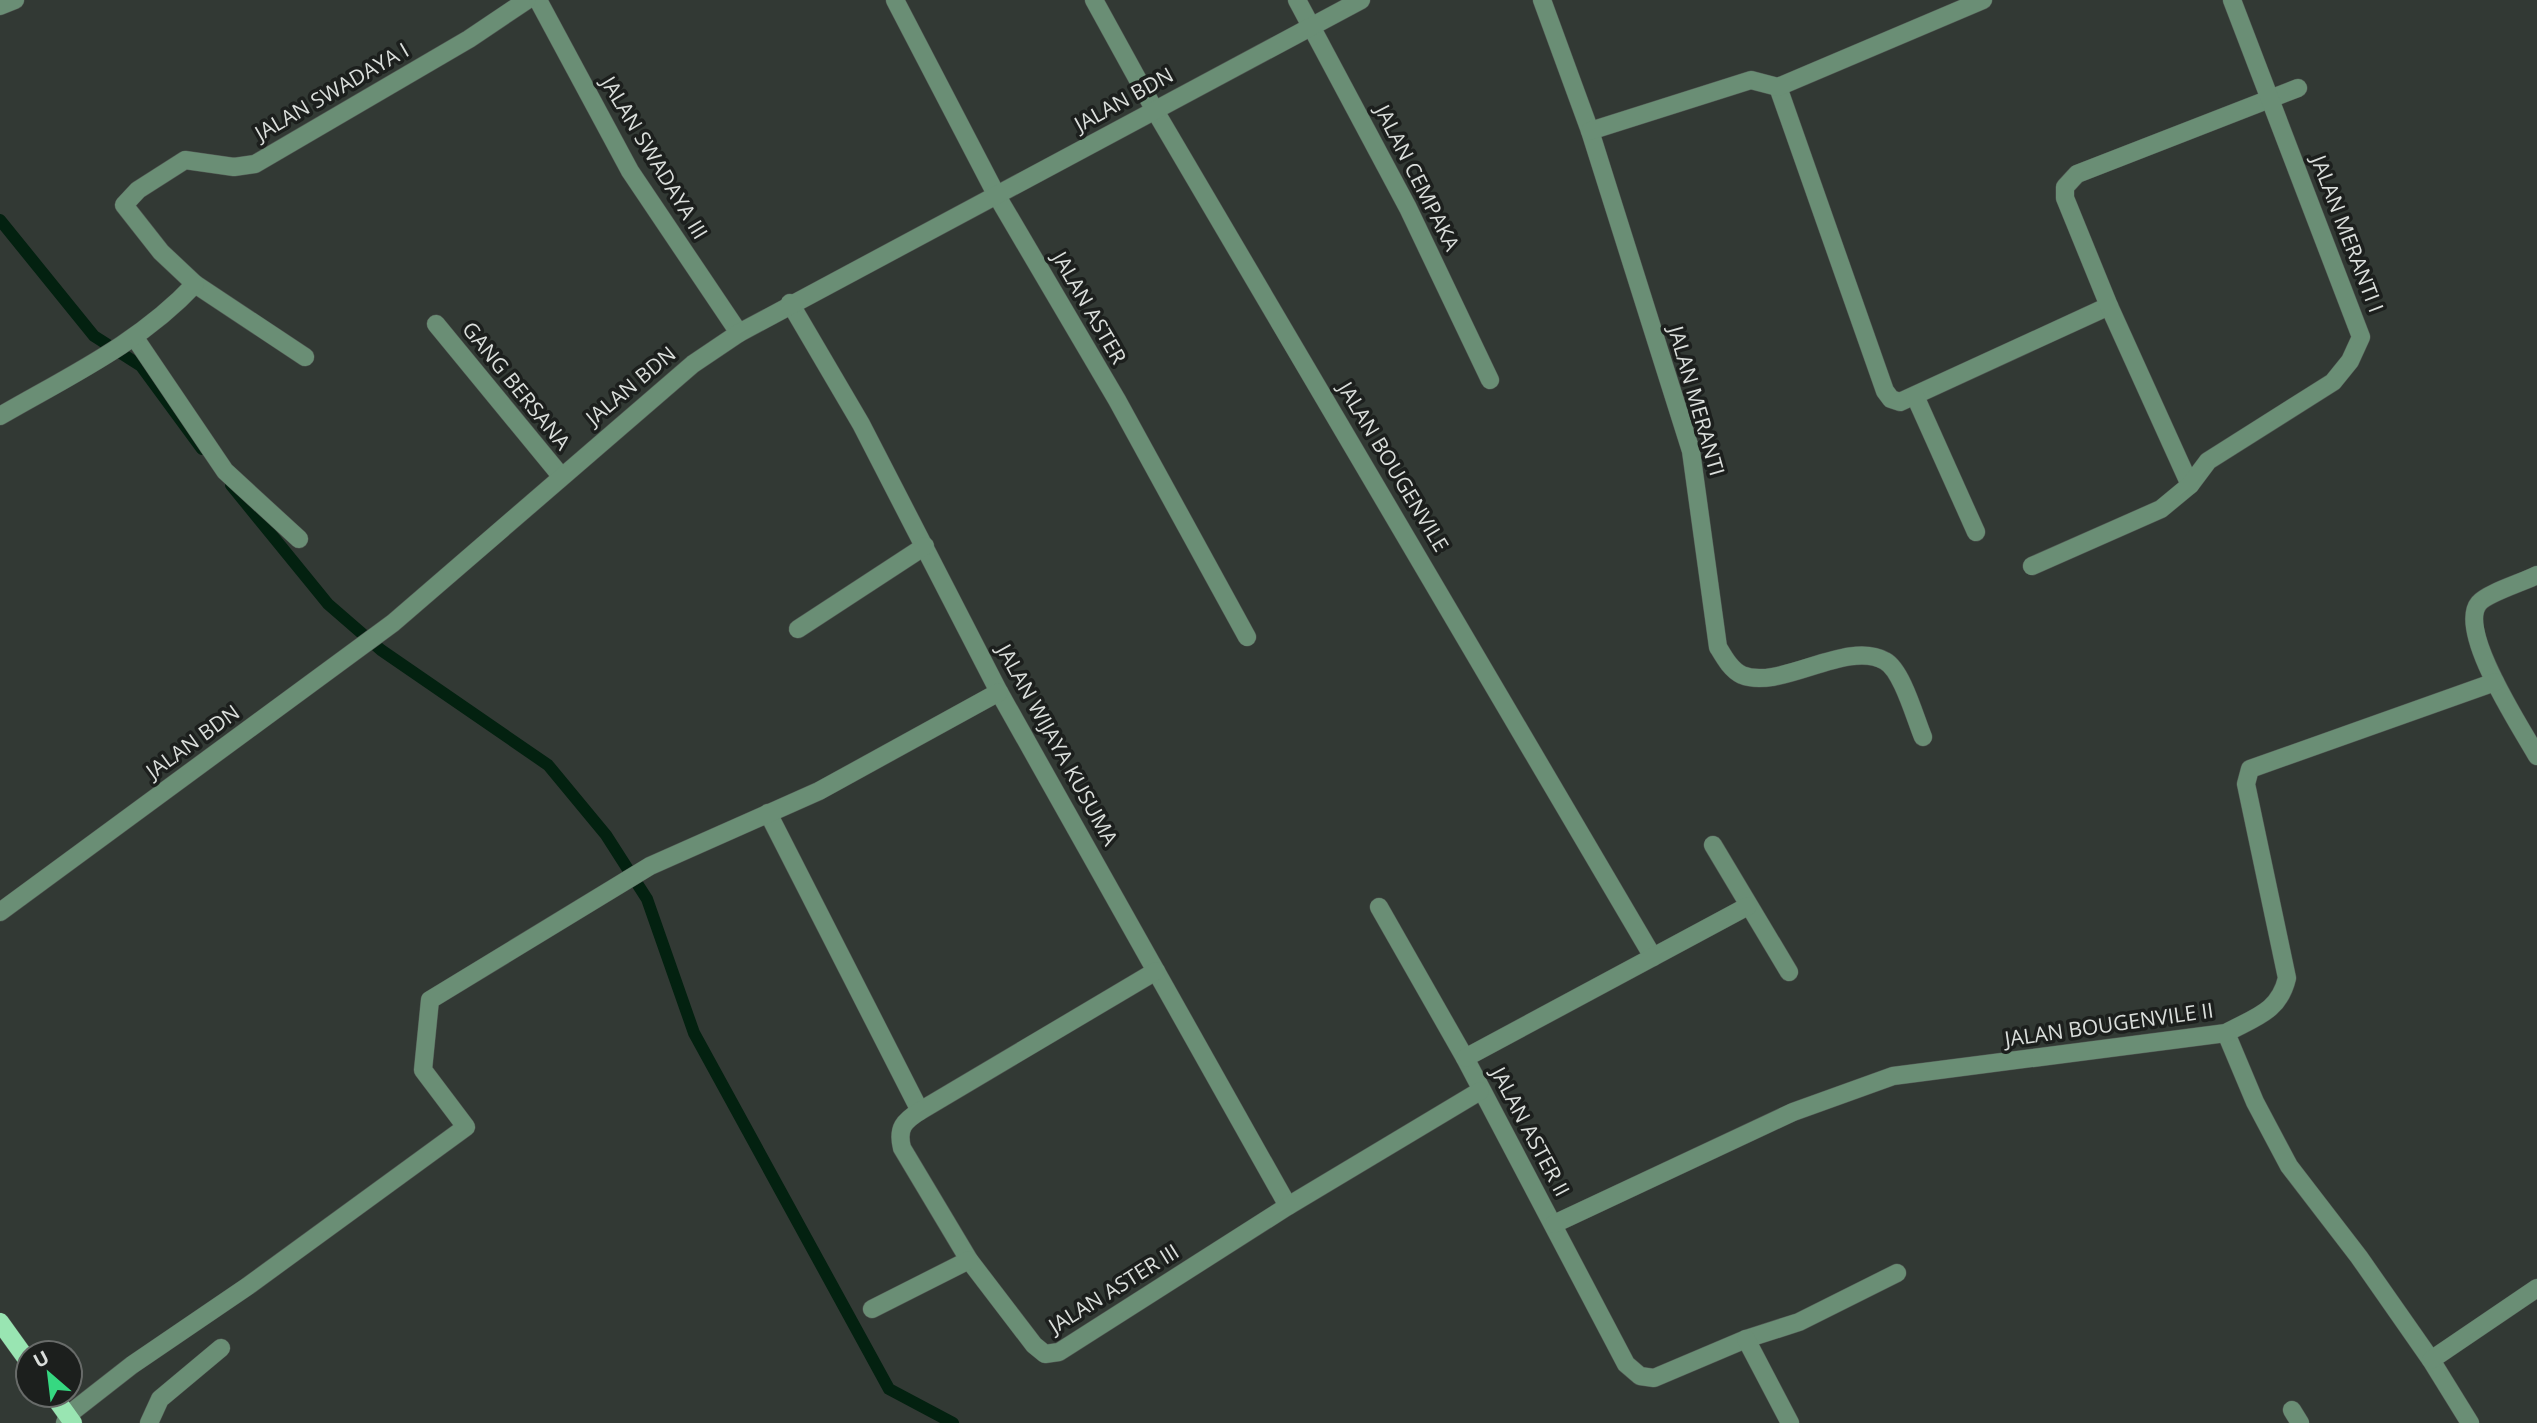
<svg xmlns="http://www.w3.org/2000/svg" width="2537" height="1423" font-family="'Open Sans',sans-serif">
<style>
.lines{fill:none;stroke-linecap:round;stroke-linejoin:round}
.stream{stroke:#032110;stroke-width:12}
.minor-casing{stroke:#505752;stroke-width:19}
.major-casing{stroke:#505752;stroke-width:19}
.minor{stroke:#6a8e75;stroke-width:18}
.major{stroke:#99e5b2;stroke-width:18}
.labels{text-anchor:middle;stroke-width:7;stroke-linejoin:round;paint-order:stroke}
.street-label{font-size:21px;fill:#dadedb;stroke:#1c1f1d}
</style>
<rect width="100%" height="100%" fill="#323934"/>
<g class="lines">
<g class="stream">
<polyline points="0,220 94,336 141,366 202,449"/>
<polyline points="231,485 328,604 381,650 548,765 606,835 647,899 694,1033 889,1389 953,1423"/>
</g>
<g class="minor-casing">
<g id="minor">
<polyline points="538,0 630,171 739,333"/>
<polyline points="895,0 997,196 1117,400 1247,637"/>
<polyline points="1094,0 1154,109 1653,957"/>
<polyline points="1297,0 1408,208 1490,380"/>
<path d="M1542,0l48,131 101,320 27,196c6,10 13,23 24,28 38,16 105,-36 143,-14 17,9 30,57 38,76"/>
<polyline points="0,6 15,0"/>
<polyline points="1778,87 1885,391 1891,399 1900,402 2109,306"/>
<polyline points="1590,131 1751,80 1778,87 1983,0"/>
<polyline points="195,284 305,357"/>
<polyline points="790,303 861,424 999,692 1288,1206"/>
<polyline points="436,324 561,476"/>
<polyline points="135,338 225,471 299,539"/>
<polyline points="1915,396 1976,532"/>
<path d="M0,416c69,-40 140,-73 195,-132l-34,-32 -37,-47 14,-15 47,-30 49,7 21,-3 214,-125 58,-39"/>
<polyline points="2190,485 2109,306 2065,198 2065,187 2077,174 2298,88"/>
<polyline points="2032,566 2161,509 2190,485 2208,461 2333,382 2350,361 2361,337 2232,0"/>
<path d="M2537,575c-13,7 -50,18 -58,28 -23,27 43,126 58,153"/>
<polyline points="798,629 925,546"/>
<polyline points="768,813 920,1111"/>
<polyline points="1713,845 1789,972"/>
<polyline points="1379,907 1465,1058 1626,1364 1640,1376 1654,1378 1746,1339 1799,1322 1897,1273"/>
<polyline points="0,912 393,623 693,364 739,333 1361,0"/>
<path d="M1156,971l-236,140c-16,10 -23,17 -18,37l67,112 65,85 11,9 14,-2 229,-146 192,-115"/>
<polyline points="2226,1033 2255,1102 2289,1166 2359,1257 2431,1360 2470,1423"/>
<polyline points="1465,1058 1748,906"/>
<path d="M1554,1224l239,-112 100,-36 333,-43c29,-16 53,-21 61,-55l-41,-194 4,-15 245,-87"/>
<polyline points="872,1309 969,1260"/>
<polyline points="1746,1339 1790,1423"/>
<polyline points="2431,1360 2537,1288"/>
<polyline points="2292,1410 2300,1423"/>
<polyline points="65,1423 68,1415 132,1365 248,1286 466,1127 423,1070 430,1000 650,866 819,791 999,692"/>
<polyline points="149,1423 160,1399 221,1348"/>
</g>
</g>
<g class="major-casing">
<g id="major">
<polyline points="0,1322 28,1361"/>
<polyline points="53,1395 73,1423"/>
</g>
</g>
<use href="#minor" class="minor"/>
<use href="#major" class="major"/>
</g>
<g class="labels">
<g class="street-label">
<text transform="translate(332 92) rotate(-30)" y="7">JALAN SWADAYA I</text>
<text transform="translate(1124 100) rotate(-29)" y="7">JALAN BDN</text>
<text transform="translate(654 158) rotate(59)" y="7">JALAN SWADAYA III</text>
<text transform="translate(1417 178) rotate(63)" y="7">JALAN CEMPAKA</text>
<text transform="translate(2347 234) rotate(69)" y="7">JALAN MERANTI I</text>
<text transform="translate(1089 308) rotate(60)" y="7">JALAN ASTER</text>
<text transform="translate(516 386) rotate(51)" y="7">GANG BERSANA</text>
<text transform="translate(631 386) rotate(-40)" y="7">JALAN BDN</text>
<text transform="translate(1696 401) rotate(74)" y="7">JALAN MERANTI</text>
<text transform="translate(1393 467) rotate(59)" y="7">JALAN BOUGENVILE</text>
<text transform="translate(193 742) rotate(-36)" y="7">JALAN BDN</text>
<text transform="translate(1057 745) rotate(61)" y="7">JALAN WIJAYA KUSUMA</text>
<text transform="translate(2109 1025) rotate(-8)" y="7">JALAN BOUGENVILE II</text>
<text transform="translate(1530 1132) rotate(62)" y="7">JALAN ASTER II</text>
<text transform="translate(1114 1289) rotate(-32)" y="7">JALAN ASTER III</text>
</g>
</g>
<g transform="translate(49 1374) rotate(332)"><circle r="33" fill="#1c1f1d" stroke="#686b69" stroke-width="2"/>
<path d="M0-5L12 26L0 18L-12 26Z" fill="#36d881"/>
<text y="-10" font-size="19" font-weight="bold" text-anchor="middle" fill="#dadedb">U</text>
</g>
</svg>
